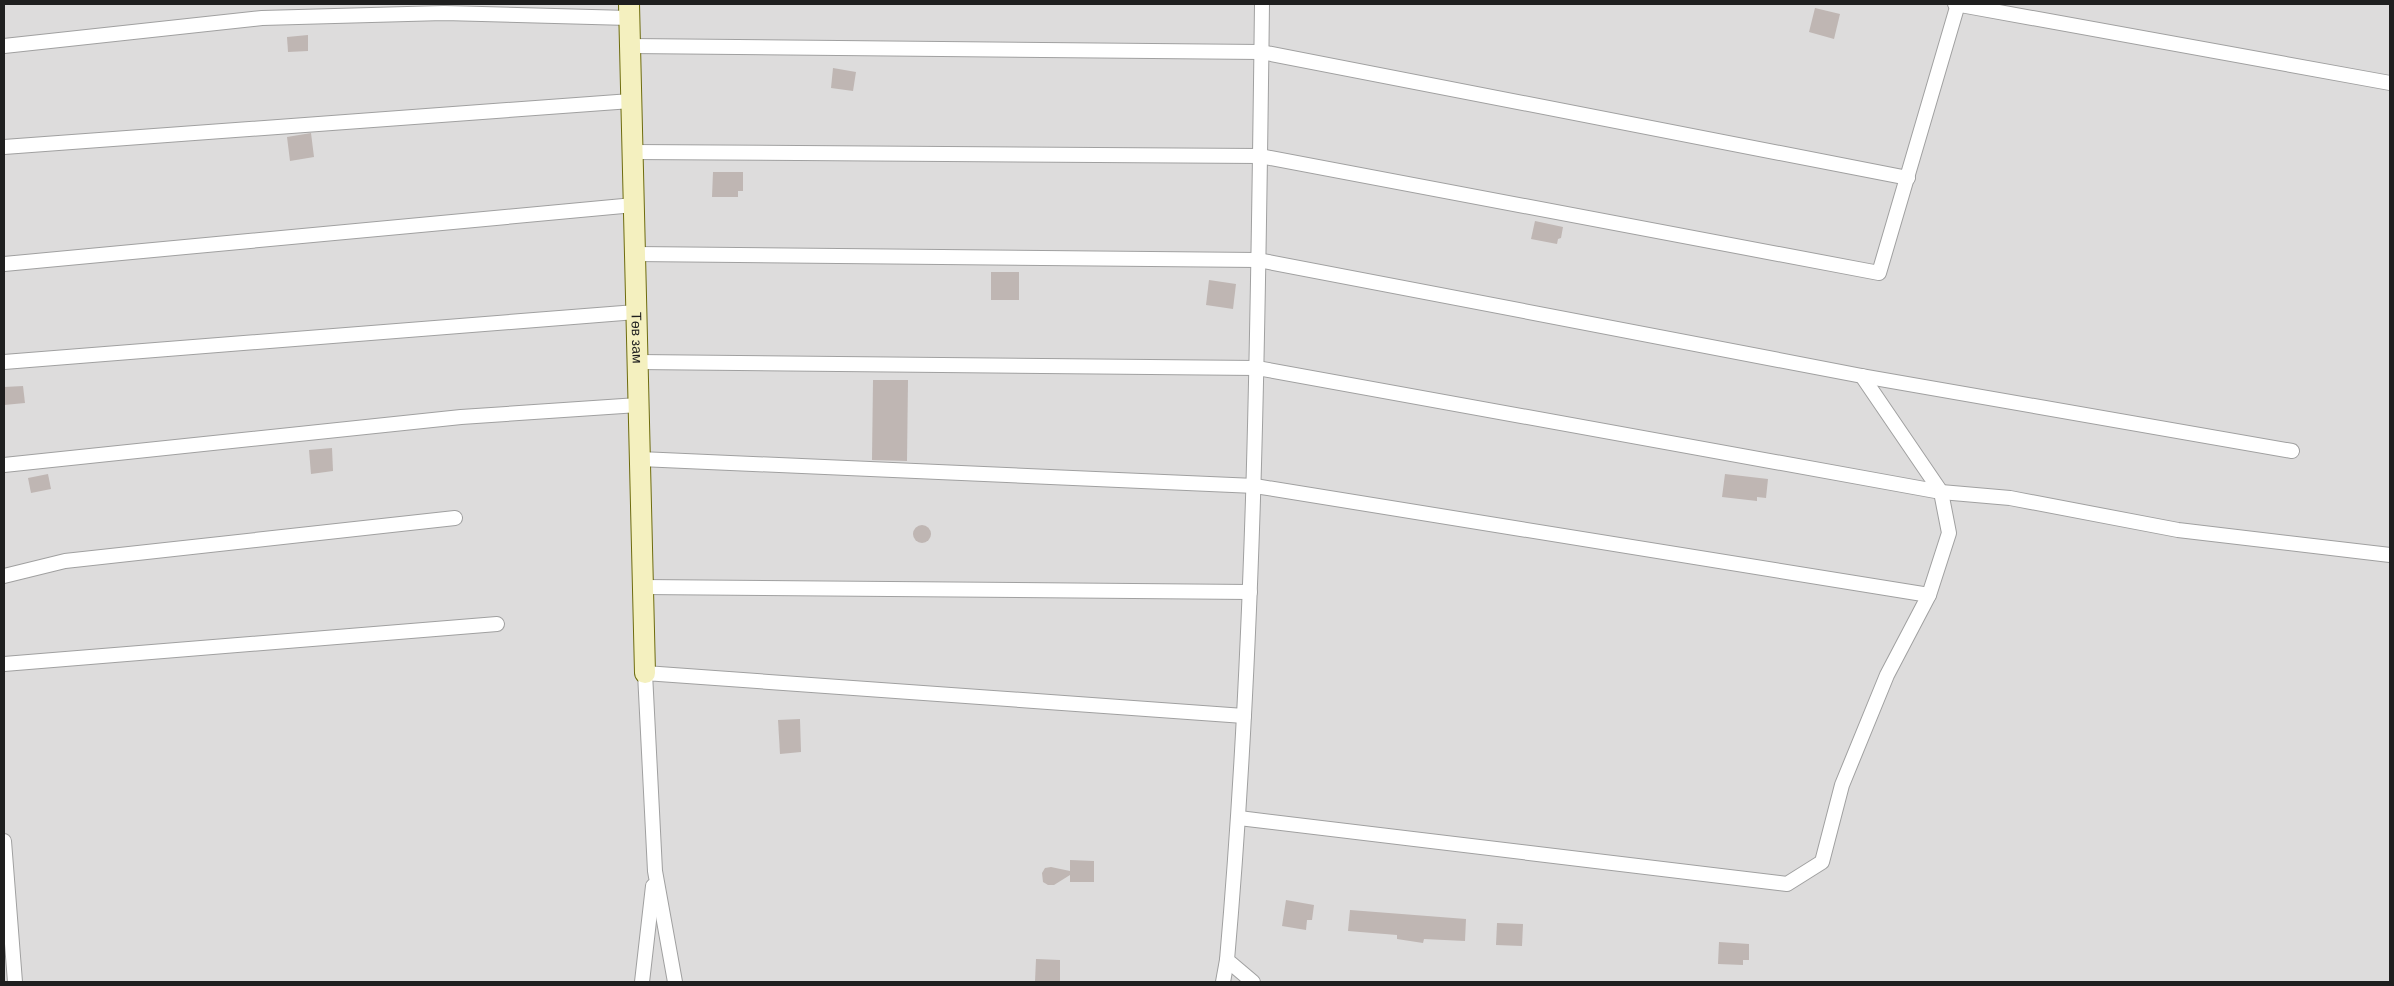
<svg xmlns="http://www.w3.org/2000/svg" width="2394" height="986" font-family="'DM Sans',sans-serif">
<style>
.residential{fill:#dddcdc}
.building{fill:#bfb6b3}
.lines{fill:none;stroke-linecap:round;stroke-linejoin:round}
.street-casing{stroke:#a0a0a0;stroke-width:16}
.secondary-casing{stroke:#6e6c0e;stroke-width:22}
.street{stroke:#fff;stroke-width:14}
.secondary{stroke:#f4f0bf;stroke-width:20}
.labels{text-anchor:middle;stroke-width:4;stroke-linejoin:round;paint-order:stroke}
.street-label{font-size:14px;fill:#1f1f1f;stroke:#fff}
</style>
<rect width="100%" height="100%" fill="#efebe6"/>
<rect class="residential" x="4" y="4" width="2386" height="978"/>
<g class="building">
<polygon points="1815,8 1840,14 1834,39 1809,32"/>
<polygon points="308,35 308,51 288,52 287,37"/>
<polygon points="833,68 856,72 853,91 831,88"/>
<polygon points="311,133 314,157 290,161 287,137"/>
<polygon points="713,172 743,172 743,191 738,191 738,197 712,197"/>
<polygon points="1535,221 1563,227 1561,238 1558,239 1557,244 1531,239"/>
<rect x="991" y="272" width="28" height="28"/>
<polygon points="1209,280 1236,284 1233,309 1206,305"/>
<polygon points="873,380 908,380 907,461 872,460"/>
<polygon points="23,386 25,403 4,405 4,387"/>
<polygon points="332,448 333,471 311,474 309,450"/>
<polygon points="48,474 51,489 31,493 28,478"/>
<polygon points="1725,474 1768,479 1766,498 1757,497 1757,501 1722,497"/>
<circle cx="922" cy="534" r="9"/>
<polygon points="800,719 801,752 780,754 778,720"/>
<polygon points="1070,860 1094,861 1094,882 1070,882 1070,875 1054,885 1048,885 1043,882 1042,873 1045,868 1051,867 1070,871"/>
<polygon points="1286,900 1314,905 1312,920 1307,920 1306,930 1282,926"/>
<polygon points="1350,910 1466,919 1465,941 1424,939 1423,943 1397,939 1397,935 1348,931"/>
<polygon points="1497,923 1523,924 1522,946 1496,945"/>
<polygon points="1719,942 1749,944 1749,960 1743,960 1743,965 1718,964"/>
<polygon points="1036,959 1060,960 1060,982 1035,982"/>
</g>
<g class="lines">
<g class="street-casing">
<g id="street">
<polyline points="1955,4 2390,83"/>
<polyline points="4,46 262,18 444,13 629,18"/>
<polyline points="630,46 1261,52 1908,178"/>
<polyline points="4,147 631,101"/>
<polyline points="632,152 1260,156 1879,273 1958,4"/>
<polyline points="635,254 1258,260 1862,376 2292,451"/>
<polyline points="4,264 634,205"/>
<polyline points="4,362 636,312"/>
<polyline points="637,362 1257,368 1941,492 2010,498 2178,530 2390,555"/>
<polyline points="640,459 1255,486 1929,595"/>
<polyline points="4,465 461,417 638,405"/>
<polyline points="4,576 65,561 455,518"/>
<polyline points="643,587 1250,592"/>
<polyline points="4,664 497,624"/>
<polyline points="1239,818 1787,884 1822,862 1842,785 1887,675 1929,595 1949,533 1941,492 1862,376"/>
<polyline points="4,841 15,982"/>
<polyline points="642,982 653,886"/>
<polyline points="675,982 655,871 645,673 1244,716"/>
<polyline points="1223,982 1227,960"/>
<path d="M1253,982l-26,-22c28,-318 31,-637 35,-956"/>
</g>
</g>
<g class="secondary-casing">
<g id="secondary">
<path id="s1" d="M629,4l16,669"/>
</g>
</g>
<use href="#street" class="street"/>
<use href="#secondary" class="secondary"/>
</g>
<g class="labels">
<g class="street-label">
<text dy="5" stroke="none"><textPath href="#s1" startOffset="334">Төв зам</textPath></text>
</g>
</g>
<rect width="2394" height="986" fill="none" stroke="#1f1f1f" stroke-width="10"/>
</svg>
